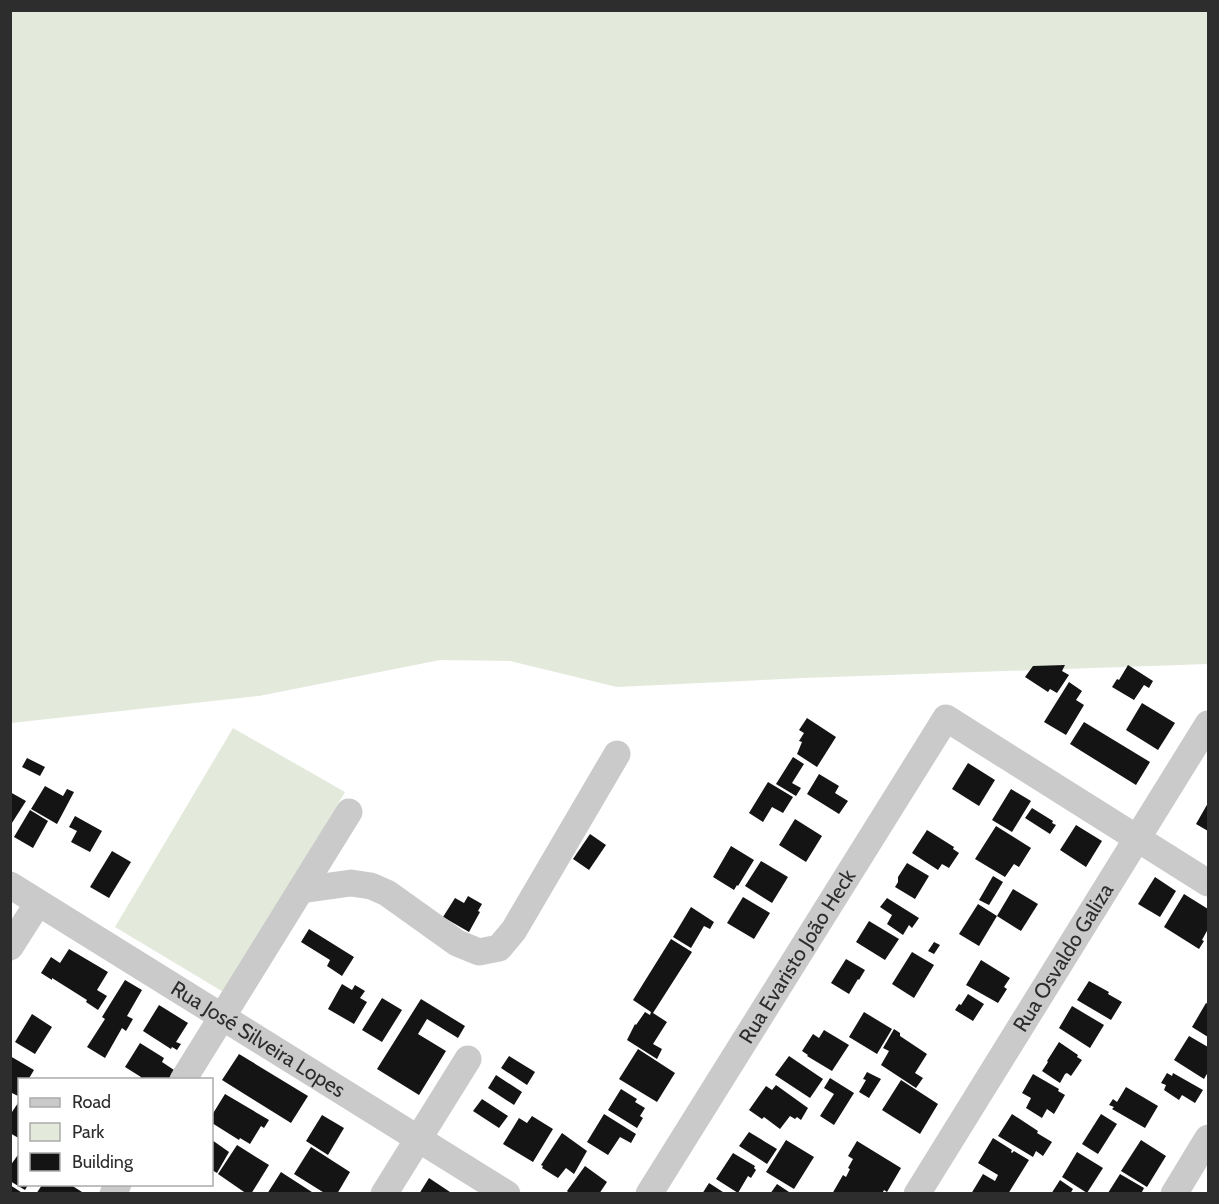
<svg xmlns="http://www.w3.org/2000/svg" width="1219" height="1204" font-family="Cabin,sans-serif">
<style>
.green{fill:#e3eadb}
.building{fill:#141414}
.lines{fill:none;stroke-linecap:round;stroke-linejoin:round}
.minor{stroke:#cacaca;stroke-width:27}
.labels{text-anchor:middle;stroke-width:6;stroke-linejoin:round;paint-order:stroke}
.street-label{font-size:21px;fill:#2d2d2d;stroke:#fff}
</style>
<rect width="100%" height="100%" fill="#fff"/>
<g class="green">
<polygon points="10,11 1208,11 1208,664 804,678 617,687 510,661 440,660 259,696 11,723"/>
<polygon points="233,728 345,792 225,993 115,927"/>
</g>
<g class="building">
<polygon points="1065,665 1062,671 1069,675 1057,693 1050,689 1048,692 1025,677 1033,666"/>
<polygon points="1128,665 1153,681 1149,688 1144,685 1134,700 1112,687 1117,679 1119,680"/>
<polygon points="1069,682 1082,691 1076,700 1084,705 1066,735 1044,722"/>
<polygon points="1142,703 1175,723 1158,750 1126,730"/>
<polygon points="807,718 836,737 817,767 797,754 802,742 799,741 804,733 799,730"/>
<polygon points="1084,722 1150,762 1136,785 1070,744"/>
<polygon points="793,757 804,764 792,783 801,788 796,796 776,784"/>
<polygon points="27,758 45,767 40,776 22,767"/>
<polygon points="968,763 995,780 979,806 952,789"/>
<polygon points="819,774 839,786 835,793 848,801 839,814 807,794"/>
<polygon points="768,782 793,797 783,813 772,807 763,822 749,813"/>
<polygon points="45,786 63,796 67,789 74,792 57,824 31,809"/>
<polygon points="1011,789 1031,801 1012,832 992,820"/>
<polygon points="10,792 26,801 10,826"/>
<polygon points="1208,803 1208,831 1196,824"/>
<polygon points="1032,808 1053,821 1052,823 1056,825 1050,834 1025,818"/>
<polygon points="30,810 48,821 33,848 14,837"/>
<polygon points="75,816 102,831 90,852 71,842 77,831 69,827"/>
<polygon points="795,819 822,836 806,862 779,845"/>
<polygon points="1076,825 1102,841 1086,867 1060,850"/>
<polygon points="996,826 1031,848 1019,867 1014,864 1005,877 975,859"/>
<polygon points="927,830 954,847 953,849 959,853 949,868 942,864 938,870 912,853"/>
<polygon points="590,834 606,845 589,870 573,859"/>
<polygon points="731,846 754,860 738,886 737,885 734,890 713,877"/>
<polygon points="112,851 131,862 109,898 90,887"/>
<polygon points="761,861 788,877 772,903 745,886"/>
<polygon points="907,863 929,876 915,899 895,887 898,882 898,877"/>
<polygon points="993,876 1003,882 989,905 979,900"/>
<polygon points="1155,877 1176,891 1160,917 1138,904"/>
<polygon points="1013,889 1038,904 1021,931 997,916"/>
<polygon points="1184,894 1208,909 1208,929 1202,940 1204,941 1199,949 1164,927"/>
<polygon points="468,896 482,904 478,911 480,912 469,932 443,917 455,898 464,903"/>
<polygon points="743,897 770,913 754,939 727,923"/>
<polygon points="887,898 919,918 912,928 909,925 903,935 887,924 892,915 880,907"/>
<polygon points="978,904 997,916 979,946 959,934"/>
<polygon points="691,907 714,922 710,929 704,926 691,948 673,937"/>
<polygon points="869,921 899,939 885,960 856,942"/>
<polygon points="309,929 354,957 342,976 327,966 330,960 301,942"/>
<polygon points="671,939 692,952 653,1013 667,1022 653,1044 662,1049 657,1059 627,1040 635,1024 636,1025 645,1012 650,1015 651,1012 633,1000"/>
<polygon points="934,942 940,945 934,954 928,951"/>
<polygon points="69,949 108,972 97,990 107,996 98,1010 86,1002 87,1000 52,978 52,980 41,973 51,957 60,963"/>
<polygon points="912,952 934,965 914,998 892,984"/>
<polygon points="846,959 865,970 859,980 858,979 849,994 831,983"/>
<polygon points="981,960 1010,978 1004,987 1007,989 998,1003 966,985"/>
<polygon points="125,980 142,990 127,1016 133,1019 126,1031 122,1028 105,1058 87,1047 105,1019 102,1017"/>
<polygon points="1089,981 1109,992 1108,994 1122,1002 1111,1020 1077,1000"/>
<polygon points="342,984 352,990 355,985 365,991 360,998 367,1002 354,1024 328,1009"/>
<polygon points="968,994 984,1004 973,1021 955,1010 959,1004 961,1005"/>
<polygon points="382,998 402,1010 382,1042 362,1030"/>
<polygon points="421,999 465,1026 458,1038 427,1019 418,1034 446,1051 419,1095 377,1069"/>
<polygon points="1206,1003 1208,1004 1208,1037 1192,1027"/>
<polygon points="159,1005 188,1023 176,1042 181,1044 177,1050 172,1047 171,1049 143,1031"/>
<polygon points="1072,1006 1104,1025 1090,1048 1059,1028"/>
<polygon points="864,1012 892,1029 877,1054 849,1037"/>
<polygon points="32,1014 52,1027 35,1054 15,1042"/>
<polygon points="894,1029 900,1033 900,1036 927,1054 915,1073 923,1078 916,1088 881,1065 889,1051 883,1048"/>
<polygon points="824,1030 849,1045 832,1071 807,1056 808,1055 802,1051 813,1034 819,1038"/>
<polygon points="1189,1036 1208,1047 1208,1072 1204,1079 1174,1060"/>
<polygon points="1059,1042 1078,1055 1077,1057 1082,1060 1071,1076 1067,1073 1065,1074 1060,1083 1042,1071 1048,1062 1047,1061"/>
<polygon points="140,1043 164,1058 162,1062 174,1070 168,1080 139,1080 141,1077 125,1067"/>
<polygon points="638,1049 675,1073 657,1102 619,1079"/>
<polygon points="239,1054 308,1096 291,1123 222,1080"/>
<polygon points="10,1056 34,1070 28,1080 20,1080 20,1094 18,1096 10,1092"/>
<polygon points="509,1056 535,1072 527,1085 501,1068"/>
<polygon points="789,1056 823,1079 810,1098 775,1075"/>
<polygon points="867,1072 881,1079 869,1098 859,1092 866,1080 863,1079"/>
<polygon points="1167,1073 1172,1076 1173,1073 1203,1090 1195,1103 1182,1095 1179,1100 1164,1090 1166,1085 1161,1083"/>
<polygon points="1033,1074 1059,1089 1058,1091 1065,1095 1054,1114 1047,1109 1042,1118 1026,1108 1031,1098 1022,1093"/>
<polygon points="496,1075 522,1092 514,1105 488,1088"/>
<polygon points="830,1078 854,1093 834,1125 820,1116 834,1094 824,1088"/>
<polygon points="901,1080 938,1104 920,1134 882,1110"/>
<polygon points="776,1085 808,1108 801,1120 797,1117 795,1119 790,1116 780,1129 764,1117 762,1119 749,1110 766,1086 772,1090"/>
<polygon points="1126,1087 1158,1106 1145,1128 1112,1109 1114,1107 1109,1105 1113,1099 1117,1102"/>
<polygon points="621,1089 637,1099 635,1102 645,1108 640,1116 643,1118 637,1128 608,1110"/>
<polygon points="225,1094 269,1120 264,1128 261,1126 250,1144 240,1138 239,1140 212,1123 212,1115"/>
<polygon points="482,1099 508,1116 499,1128 473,1111"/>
<polygon points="20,1100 20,1139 10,1133 10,1115"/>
<polygon points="604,1114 636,1134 631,1143 620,1137 608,1155 587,1142"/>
<polygon points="1012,1114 1038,1131 1037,1133 1052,1142 1043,1156 1036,1151 1033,1157 998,1136"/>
<polygon points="1101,1114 1117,1124 1098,1154 1082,1144"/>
<polygon points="322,1115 344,1128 328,1155 306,1141"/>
<polygon points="532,1116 553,1129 533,1162 503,1144 519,1118 527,1123"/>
<polygon points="749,1132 777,1149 767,1164 739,1146"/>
<polygon points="562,1133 587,1151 574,1174 566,1168 558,1178 542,1168 543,1166 541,1165"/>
<polygon points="993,1138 1012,1150 1011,1152 1012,1153 1014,1151 1029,1160 1008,1194 971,1194 983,1174 995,1181 998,1175 978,1163"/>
<polygon points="212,1140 229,1152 217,1173 212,1170"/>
<polygon points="786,1140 814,1157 794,1189 766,1172"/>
<polygon points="1141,1140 1166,1156 1147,1187 1121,1171"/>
<polygon points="857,1141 901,1168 887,1192 884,1190 882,1194 832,1194 843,1175 846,1177 850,1169 848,1168 853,1159 848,1156"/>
<polygon points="237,1145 269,1165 251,1194 247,1194 218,1174"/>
<polygon points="311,1147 350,1172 337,1194 326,1194 294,1174"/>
<polygon points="20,1152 20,1185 28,1185 25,1190 10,1181 10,1166"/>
<polygon points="1077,1152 1103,1168 1087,1193 1062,1177"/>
<polygon points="733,1153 755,1166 754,1168 756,1170 751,1178 748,1176 738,1193 716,1179"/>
<polygon points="585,1166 607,1182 599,1194 570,1194 567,1191"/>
<polygon points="281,1172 284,1174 315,1194 267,1194"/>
<polygon points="1120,1174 1144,1188 1141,1194 1108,1193"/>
<polygon points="429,1178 453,1194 419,1194"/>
<polygon points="1060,1180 1073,1189 1070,1194 1051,1194"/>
<polygon points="709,1183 726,1194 702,1194"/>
<polygon points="777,1184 792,1194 770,1194"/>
<polygon points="10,1185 24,1194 10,1194"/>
<polygon points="42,1185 71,1185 82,1192 81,1194 36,1194"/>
</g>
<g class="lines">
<g class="minor">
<path id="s1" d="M10,885l497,309"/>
<polyline points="301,890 351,883 371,886 387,893 457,943 479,952 499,948 514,930 617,754"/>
<polyline points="10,947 38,903"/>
<polyline points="183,1080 349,812"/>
<polyline points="113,1194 118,1184"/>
<polyline points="384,1194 468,1059"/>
<path id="s2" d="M649,1194l297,-476 262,165"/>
<path id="s3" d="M917,1194l291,-470"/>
<polyline points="1174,1194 1208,1138"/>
</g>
</g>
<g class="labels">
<g class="street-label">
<text dy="7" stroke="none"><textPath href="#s2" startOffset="280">Rua Evaristo João Heck</textPath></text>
<text dy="7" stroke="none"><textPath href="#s3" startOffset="278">Rua Osvaldo Galiza</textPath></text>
<text dy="7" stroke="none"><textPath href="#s1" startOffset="292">Rua José Silveira Lopes</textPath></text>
</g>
</g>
<rect width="1219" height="1204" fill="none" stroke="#2d2d2d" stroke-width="24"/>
<rect x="18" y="1078" width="195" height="108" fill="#ffffff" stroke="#ababab" stroke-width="1.5"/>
<rect x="30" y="1098" width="30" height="9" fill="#cacaca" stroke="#ababab" stroke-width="1.5"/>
<text x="72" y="1108" font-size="18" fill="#2d2d2d">Road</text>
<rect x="30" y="1123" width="30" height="18" fill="#e3eadb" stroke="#ababab" stroke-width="1.5"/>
<text x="72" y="1138" font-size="18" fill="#2d2d2d">Park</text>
<rect x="30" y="1153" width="30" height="18" fill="#141414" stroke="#ababab" stroke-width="1.5"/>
<text x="72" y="1168" font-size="18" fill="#2d2d2d">Building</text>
</svg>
